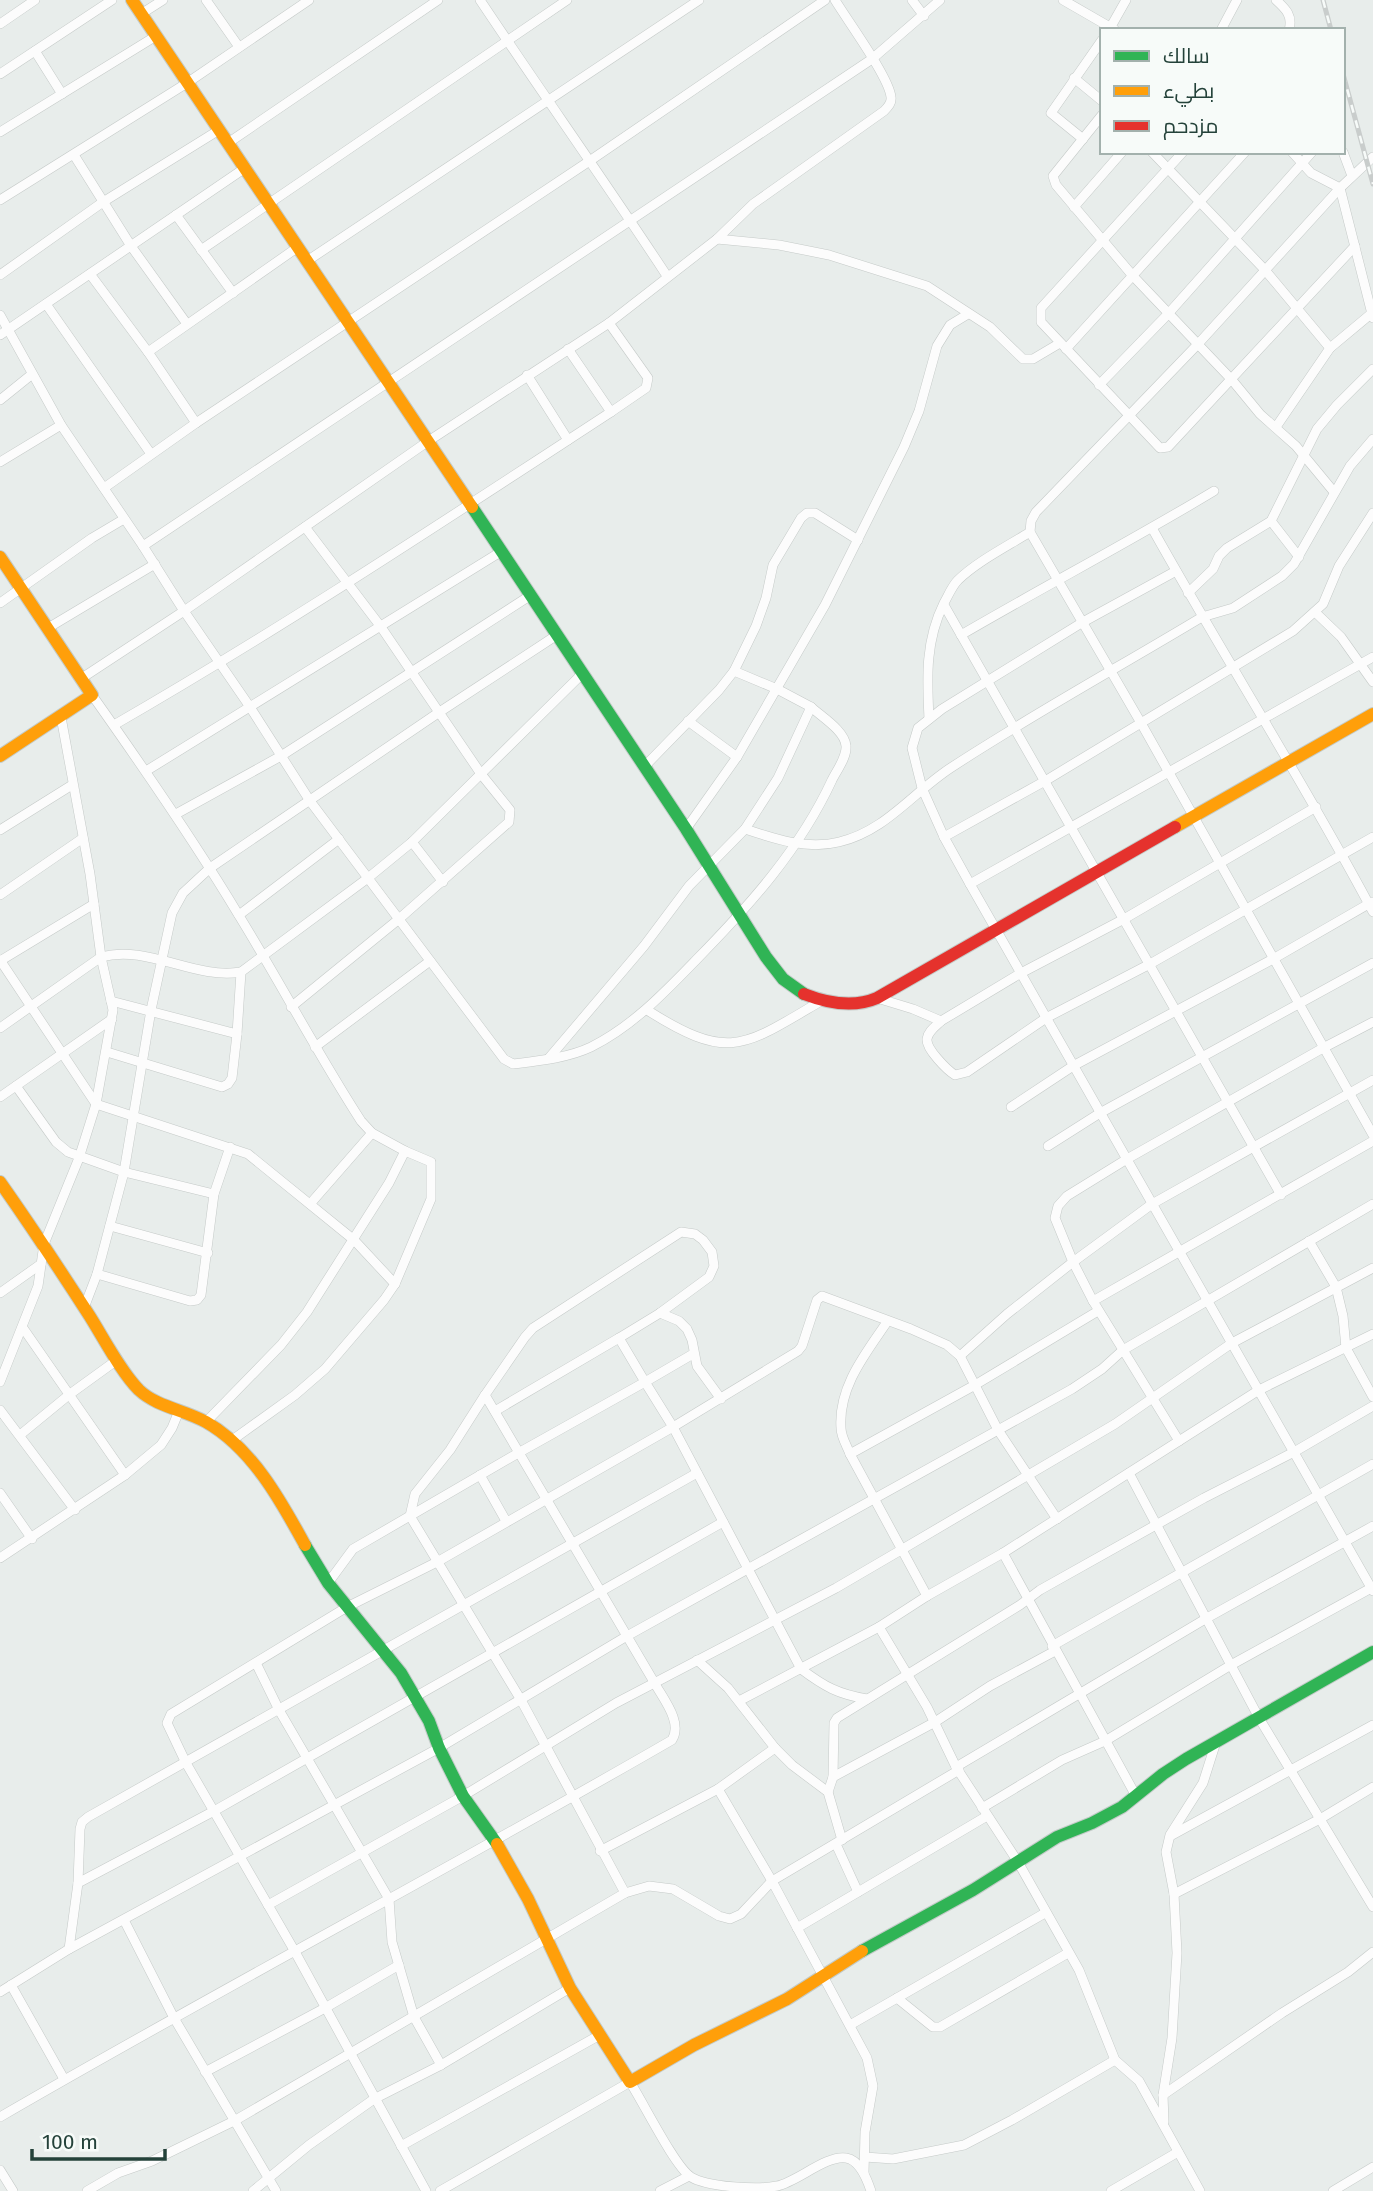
<svg xmlns="http://www.w3.org/2000/svg" width="1373" height="2191" font-family="'Fira Sans',Cairo,sans-serif">
<style>
.lines{fill:none;stroke-linecap:round;stroke-linejoin:round}
.street-casing{stroke:#c5cac8;stroke-width:10}
.fast-casing{stroke:#c3cbc8;stroke-width:14}
.slow-casing{stroke:#c3cbc8;stroke-width:14}
.jam-casing{stroke:#c3cbc8;stroke-width:14}
.street{stroke:#fcfcfc;stroke-width:9}
.fast{stroke:#30b455;stroke-width:12}
.slow{stroke:#ff9f0a;stroke-width:12}
.jam{stroke:#e5322d;stroke-width:12}
.rail-casing{stroke:#c9cdcc;stroke-width:5}
.rail{stroke:#f7fbf9;stroke-width:2.5;stroke-dasharray:8;stroke-linecap:butt}
</style>
<rect width="100%" height="100%" fill="#e8edeb"/>
<g class="lines">
<g class="street-casing">
<g id="street">
<polyline points="206,0 239,47"/>
<path d="M480,0c62,93 126,183 187,276"/>
<polyline points="912,0 924,16"/>
<polyline points="1063,0 1115,30"/>
<path d="M1276,0c10,9 17,16 13,30"/>
<polyline points="141,14 163,0"/>
<polyline points="0,24 35,0"/>
<polyline points="1109,30 1126,0"/>
<polyline points="1221,30 1237,0"/>
<polyline points="35,51 62,94"/>
<polyline points="0,74 112,0"/>
<polyline points="1074,78 1102,101"/>
<polyline points="1102,115 1053,176 1056,185 1133,276 1232,380 1260,414 1296,446 1334,492"/>
<polyline points="0,132 156,36"/>
<polyline points="1083,139 1051,113 1102,40"/>
<polyline points="228,143 438,0"/>
<polyline points="1152,152 1265,270 1330,348"/>
<polyline points="1183,152 1041,308 1041,322 1160,448 1168,447 1355,246"/>
<polyline points="1292,152 1311,173 1340,188"/>
<polyline points="1343,152 1352,176"/>
<polyline points="74,155 131,246 187,324"/>
<polyline points="1373,157 1340,188 1198,344 1036,512 1031,521 1030,532 1141,723 1373,1135"/>
<polyline points="1340,188 1373,318"/>
<polyline points="0,200 187,83 309,0"/>
<polyline points="1074,207 1122,152"/>
<polyline points="176,215 233,293"/>
<polyline points="717,239 779,245 829,255 927,286 990,327 1023,359 1033,359 1060,343"/>
<polyline points="201,250 567,0"/>
<polyline points="307,261 699,0"/>
<polyline points="90,274 148,352 196,423"/>
<polyline points="0,275 103,202 219,130"/>
<polyline points="46,304 151,454"/>
<path d="M0,315l61,110 82,121 41,65 66,96 60,94 194,258 9,5c25,-3 55,-6 78,-17 42,-21 74,-55 106,-88 53,-54 103,-110 135,-179 5,-10 15,-23 14,-34 -1,-15 -24,-29 -35,-39"/>
<polyline points="609,323 648,378 646,388 611,412"/>
<polyline points="0,335 245,168"/>
<polyline points="1066,349 1245,152"/>
<polyline points="148,352 298,247"/>
<polyline points="527,375 568,440"/>
<polyline points="1099,385 1168,314 1312,152"/>
<polyline points="0,400 31,375"/>
<polyline points="1276,427 1330,348 1372,313"/>
<polyline points="0,462 61,425"/>
<polyline points="104,488 196,423 591,160 825,0"/>
<polyline points="1271,521 1299,557"/>
<path d="M1152,528c72,129 152,254 221,384"/>
<polyline points="143,546 872,59 940,0"/>
<polyline points="1176,571 1083,622 942,709 918,728 912,748 922,788 944,837 970,884 1373,1591"/>
<polyline points="1188,593 1213,569 1219,556 1227,548 1271,521 1317,429 1337,405 1373,369"/>
<polyline points="0,603 92,538 124,519"/>
<polyline points="944,605 1281,1195"/>
<polyline points="1316,613 1341,637 1373,682"/>
<polyline points="48,628 155,564"/>
<path d="M961,635c84,-49 170,-94 253,-144"/>
<polyline points="734,671 756,626 766,598 773,565 801,518 807,513 815,513 858,540"/>
<path d="M82,678l102,-67 243,-169 182,-119 108,-84 36,-35 131,-93c4,-4 8,-8 7,-14 -2,-20 -44,-77 -56,-97"/>
<path d="M92,695c51,72 101,144 146,219 42,68 79,139 123,207l11,12 33,18 -16,32 -82,129 -26,33 -75,77"/>
<path d="M929,719c-2,-41 -4,-78 15,-116 4,-7 8,-17 14,-23 20,-19 48,-33 72,-48"/>
<polyline points="688,721 737,757"/>
<path d="M114,725c170,-98 333,-206 497,-313l-43,-63"/>
<polyline points="146,771 502,551"/>
<path d="M1316,807l-192,112 -103,54 -80,48c-5,5 -13,10 -14,18 -1,10 20,31 28,36l12,-3 79,-54 104,-54 223,-127"/>
<polyline points="176,814 281,756 531,595"/>
<polyline points="686,829 737,757 825,605 904,447 919,411 937,346 950,325 968,314"/>
<path d="M745,829c30,10 62,21 94,13 47,-11 74,-50 113,-75 81,-53 167,-100 250,-150l31,-9 49,-32 12,-12 56,-98 23,-27"/>
<polyline points="0,830 72,785"/>
<polyline points="944,837 1045,781 1293,631 1323,604 1339,566 1373,513"/>
<polyline points="412,842 443,882"/>
<polyline points="970,884 1373,657"/>
<polyline points="0,895 83,838"/>
<polyline points="239,915 339,839"/>
<polyline points="0,960 96,1104 248,1154 354,1240 395,1284"/>
<polyline points="0,961 94,904"/>
<polyline points="877,998 913,1009 941,1021"/>
<polyline points="111,1001 237,1034 241,972"/>
<polyline points="291,1007 399,919 509,822 510,810 481,774 381,627 305,527"/>
<path d="M647,1010c82,52 96,37 174,-9"/>
<path d="M0,1028l101,-71c47,-13 93,23 140,15l127,-94 44,-36 171,-169"/>
<polyline points="315,1047 430,961"/>
<polyline points="107,1052 222,1087 228,1084 232,1078 237,1034"/>
<polyline points="549,1058 644,946 689,886 745,829 778,778 811,707 777,689 734,671 719,690 644,767"/>
<polyline points="16,1086 56,1142 68,1152 124,1172 214,1194"/>
<polyline points="0,1097 112,1019"/>
<polyline points="1011,1107 1073,1066 1273,959 1372,902"/>
<polyline points="1048,1146 1100,1113 1373,963"/>
<polyline points="310,1204 372,1133"/>
<polyline points="110,1226 208,1253"/>
<polyline points="1309,1241 1336,1287 1343,1316 1346,1348 1373,1397"/>
<polyline points="97,1274 190,1301 197,1300 201,1295 214,1194 230,1147"/>
<polyline points="0,1293 41,1264"/>
<polyline points="1093,1301 1373,1141"/>
<polyline points="84,1308 97,1274 124,1172 151,1010 172,913 183,893 210,868 438,713 557,635"/>
<polyline points="660,1313 679,1321 687,1329 692,1340 697,1366 721,1399"/>
<path d="M887,1322c-21,31 -49,65 -46,106 0,9 6,18 9,26l77,142"/>
<polyline points="23,1328 125,1475"/>
<polyline points="619,1338 660,1313 709,1277 714,1266 712,1252 703,1240 695,1234 681,1232 533,1328 525,1337 485,1395 450,1450 415,1494 410,1516 521,1700 625,1893"/>
<polyline points="960,1356 1007,1314 1073,1262 1152,1204 1373,1080"/>
<polyline points="0,1382 38,1286 44,1244 79,1158 96,1104 113,1010 101,957 90,874 61,717"/>
<polyline points="0,1410 75,1510"/>
<polyline points="495,1411 619,1338 645,1382 693,1354"/>
<polyline points="20,1435 70,1394 117,1360"/>
<polyline points="231,1441 295,1395 325,1369 384,1300 395,1284 431,1199 431,1162 405,1151"/>
<polyline points="1179,1441 1093,1301 1073,1262 1055,1218 1058,1206 1067,1196 1127,1159 1323,1048 1373,1022"/>
<polyline points="850,1454 975,1385 1098,1311"/>
<polyline points="1129,1473 1259,1718 1373,1907"/>
<polyline points="480,1475 506,1521"/>
<polyline points="0,1493 32,1539"/>
<polyline points="1003,1553 1136,1796"/>
<polyline points="0,1558 125,1475 161,1445 172,1428 179,1411"/>
<path d="M328,1583l25,-34 167,-97 125,-70 28,45 128,242c24,18 37,25 66,30"/>
<polyline points="879,1627 927,1707 956,1767 1018,1862 1079,1970 1115,2060 1139,2081 1200,2191"/>
<polyline points="1052,1646 1373,1464"/>
<polyline points="697,1660 728,1688 775,1748 792,1765 828,1792 842,1840"/>
<polyline points="256,1663 279,1710 389,1899 392,1942 414,2017 441,2065"/>
<polyline points="739,1701 879,1627 927,1596 1003,1553 1259,1390 1373,1334"/>
<polyline points="956,1767 1207,1618 1373,1526"/>
<polyline points="833,1777 935,1722 990,1686 1055,1651"/>
<polyline points="718,1789 772,1881 867,2058 873,2086 865,2132 864,2173"/>
<polyline points="828,1792 833,1777 834,1723 837,1718 1020,1605 1040,1590 1204,1498 1294,1452 1373,1406"/>
<polyline points="982,1808 1062,1760 1105,1741 1231,1665 1373,1587"/>
<polyline points="1172,1835 1373,1725"/>
<polyline points="836,1844 858,1892"/>
<polyline points="600,1851 718,1789 775,1748"/>
<polyline points="78,1883 80,1829 82,1822 88,1817 697,1473"/>
<polyline points="1174,1894 1320,1819 1373,1787"/>
<polyline points="268,1905 463,1796 616,1703 836,1588 901,1550 1115,1424 1232,1343 1373,1268"/>
<polyline points="124,1920 174,2018 276,2191"/>
<polyline points="797,1928 987,1816"/>
<polyline points="69,1949 78,1883 214,1811 723,1522"/>
<polyline points="11,1985 64,2079"/>
<polyline points="0,1992 69,1949 439,1748 627,1636 1072,1389 1102,1369 1123,1350 1373,1204"/>
<polyline points="897,1998 933,2027 940,2027 1068,1953"/>
<polyline points="850,2025 1045,1913"/>
<polyline points="205,2072 325,2008 399,1965"/>
<polyline points="1163,2095 1282,2013 1348,1972 1373,1952"/>
<path d="M0,2117c222,-129 449,-248 672,-377 11,-18 -9,-41 -18,-58l-169,-287"/>
<polyline points="1164,2122 1163,2095 1172,2038 1177,1953 1174,1894 1166,1852 1170,1835 1203,1783 1216,1742"/>
<polyline points="401,2146 598,2036"/>
<polyline points="865,2157 893,2159 964,2145 1012,2120 1115,2060"/>
<polyline points="0,2170 13,2191"/>
<polyline points="87,2191 118,2173 152,2161 234,2121 625,1893 649,1886 673,1889 719,1916 730,1919 741,1914 772,1881 959,1770"/>
<polyline points="253,2191 309,2145 374,2099 441,2065 570,1988"/>
<polyline points="426,2191 294,1950 186,1763 167,1723 171,1714 347,1607 437,1562 673,1427 798,1351 802,1346 817,1300 822,1296 911,1329 947,1345 960,1356 998,1430 1057,1519"/>
<path d="M440,2191l190,-109c13,20 45,85 61,95 16,10 67,13 86,9 20,-4 49,-31 69,-28 14,2 21,21 25,33"/>
<polyline points="660,2191 689,2176"/>
<polyline points="1111,2191 1178,2152"/>
<polyline points="1333,2191 1373,2167"/>
</g>
</g>
<g class="fast-casing">
<g id="fast">
<polyline points="472,507 686,829 766,957 783,979 804,994"/>
<polyline points="305,1545 328,1583 401,1673 429,1721 439,1748 463,1796 497,1844"/>
<polyline points="862,1951 973,1890 1057,1837 1092,1823 1122,1807 1163,1774 1186,1759 1373,1652"/>
</g>
</g>
<g class="slow-casing">
<g id="slow">
<polyline points="132,0 472,507"/>
<polyline points="0,557 92,695 0,756"/>
<polyline points="1175,827 1373,714"/>
<path d="M0,1182c31,44 60,88 89,133 14,22 32,57 50,75 18,17 46,20 67,32 46,26 75,79 99,123"/>
<polyline points="497,1844 528,1899 570,1988 630,2082 694,2045 787,1999 862,1951"/>
</g>
</g>
<g class="jam-casing">
<path id="jam" d="M804,994c23,9 50,14 73,4l298,-171"/>
</g>
<use href="#street" class="street"/>
<use href="#fast" class="fast"/>
<use href="#slow" class="slow"/>
<use href="#jam" class="jam"/>
<g class="rail-casing">
<g id="rail">
<polyline points="1323,0 1331,30"/>
<polyline points="1343,74 1373,184"/>
</g>
</g>
<use href="#rail" class="rail"/>
</g>
<rect x="1100" y="28" width="245" height="126" fill="#f7fbf9" stroke="#a3b1ad" stroke-width="2"/>
<rect x="1114" y="51" width="35" height="10" fill="#30b455" stroke="#a3b1ad" stroke-width="2"/>
<text x="1163" y="63" font-size="21" fill="#24423a">سالك</text>
<rect x="1114" y="86" width="35" height="10" fill="#ff9f0a" stroke="#a3b1ad" stroke-width="2"/>
<text x="1163" y="98" font-size="21" fill="#24423a">بطيء</text>
<rect x="1114" y="121" width="35" height="10" fill="#e5322d" stroke="#a3b1ad" stroke-width="2"/>
<text x="1163" y="133" font-size="21" fill="#24423a">مزدحم</text>
<path d="M32 2149v10h133v-10" fill="none" stroke="#24423a" stroke-width="3.5"/>
<text x="42" y="2149" font-size="21" fill="#24423a" stroke="#f7fbf9" stroke-width="5" paint-order="stroke">100 m</text>
</svg>
